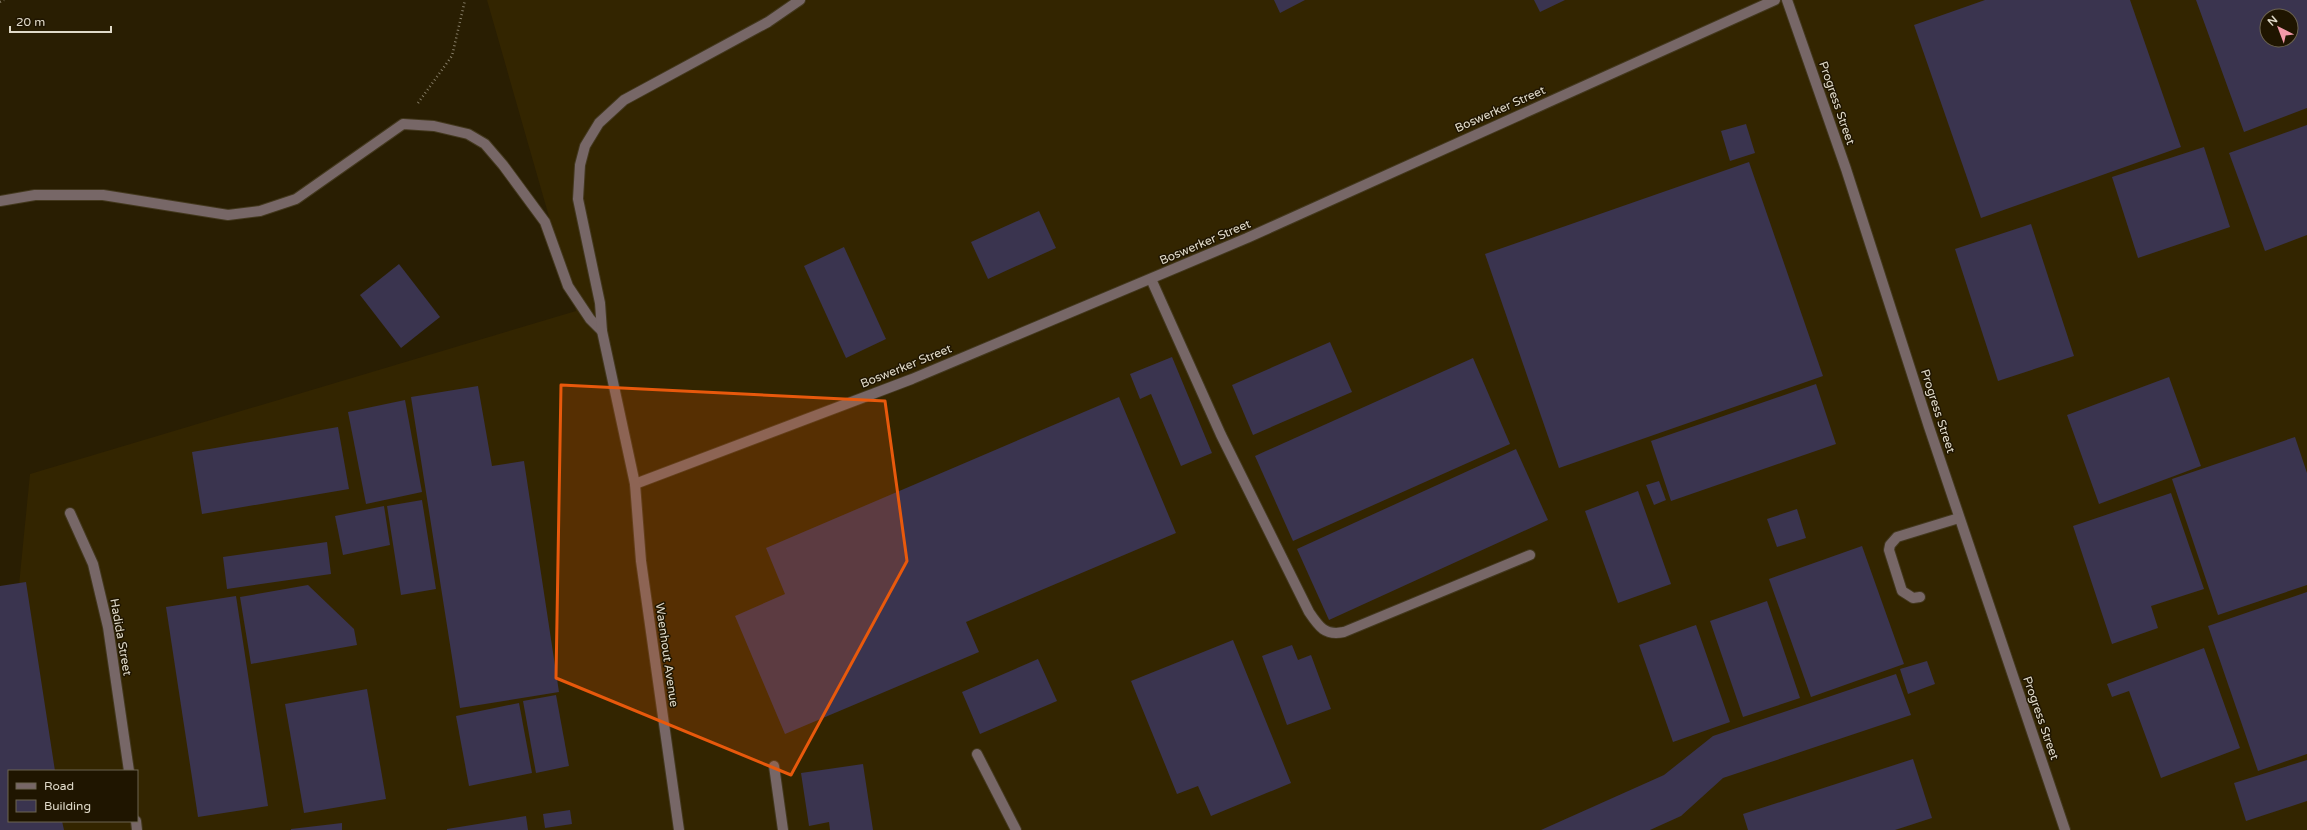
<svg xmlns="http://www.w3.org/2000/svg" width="2307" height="830" font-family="'Varela Round',sans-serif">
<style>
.built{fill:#332500;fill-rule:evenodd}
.building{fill:#3a344f;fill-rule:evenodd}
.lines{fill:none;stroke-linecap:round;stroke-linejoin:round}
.minor-casing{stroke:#43381e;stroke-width:12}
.path{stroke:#877e68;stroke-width:2.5;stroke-dasharray:1 3;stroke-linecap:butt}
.minor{stroke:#776767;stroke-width:10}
.marked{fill:#e8590c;fill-opacity:0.2;stroke:#e8590c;stroke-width:3;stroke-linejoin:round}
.labels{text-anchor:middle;stroke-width:3;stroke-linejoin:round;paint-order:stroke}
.street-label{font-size:12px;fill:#e0dac9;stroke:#1f1500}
</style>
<rect width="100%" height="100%" fill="#291e02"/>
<path class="built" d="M487,0h1820v830h-2307v-53l30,-303 546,-163zM2267,16h24v24h-24zM9,771h128v50h-128z"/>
<g class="building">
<polygon points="1274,0 1305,0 1280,13"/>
<polygon points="1534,0 1565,0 1540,12"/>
<polygon points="1985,0 2130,0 2181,147 1981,218 1914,25"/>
<path d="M2196,0h111v108l-63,24zM2267,16h24v24h-24z"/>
<polygon points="1746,124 1755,153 1730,161 1721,131"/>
<polygon points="2307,125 2307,235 2265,251 2229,153"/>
<polygon points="2204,147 2230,227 2138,258 2112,177"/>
<polygon points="1749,162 1823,376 1559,468 1485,254"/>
<polygon points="1039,211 1056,248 988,279 971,242"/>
<polygon points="2031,224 2074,356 1998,381 1955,249"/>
<polygon points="844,247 886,339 846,358 804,266"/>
<polygon points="399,264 440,317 401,348 360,295"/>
<polygon points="1330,342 1352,392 1253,435 1232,385"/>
<polygon points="1172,357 1212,453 1181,466 1151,394 1140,399 1130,374"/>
<polygon points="1473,358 1510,444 1293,541 1255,456"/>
<polygon points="2169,377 2201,466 2099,504 2067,415"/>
<polygon points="1816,384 1836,444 1671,501 1651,441"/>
<polygon points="478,386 492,466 524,461 559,692 460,708 411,397"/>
<polygon points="1119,397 1176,533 966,622 979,652 785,734 735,616 785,594 766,548"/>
<polygon points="405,400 422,492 366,504 348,412"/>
<polygon points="338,427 349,489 202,514 192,452"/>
<polygon points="2295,437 2307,473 2307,585 2218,615 2172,479"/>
<polygon points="1516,449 1548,520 1329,620 1297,549"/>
<polygon points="1659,481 1666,500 1654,505 1646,485"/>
<polygon points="1638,491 1671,584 1618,603 1585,511"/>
<polygon points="2171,493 2204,589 2151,606 2158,628 2112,644 2073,526"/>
<polygon points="422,500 436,589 401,595 387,506"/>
<polygon points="384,506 390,545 343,555 335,516"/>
<polygon points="1797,509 1806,538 1777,547 1767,519"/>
<polygon points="327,542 331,574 227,589 223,557"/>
<polygon points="1862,546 1904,664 1811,697 1769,579"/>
<polygon points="26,582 55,771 9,771 9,821 62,821 64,830 0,830 0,586"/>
<polygon points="308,585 354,629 357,645 251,664 240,597"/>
<polygon points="2307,592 2307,754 2258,771 2208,626"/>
<polygon points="236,596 268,806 198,817 166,607"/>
<polygon points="1767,601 1800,698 1743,717 1710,621"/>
<polygon points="1696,625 1730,722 1673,742 1639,645"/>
<polygon points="1233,640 1291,783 1211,816 1198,786 1177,794 1131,681"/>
<polygon points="1292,645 1298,660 1311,655 1331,709 1287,725 1262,656"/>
<polygon points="2204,648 2240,748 2161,778 2129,691 2112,697 2107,684"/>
<polygon points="1038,659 1057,701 980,734 962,692"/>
<polygon points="1927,661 1935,684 1908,694 1900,669"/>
<polygon points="1896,674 1911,715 1723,778 1681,816 1650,830 1541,830 1664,775 1713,736"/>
<polygon points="367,689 386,799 304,813 285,704"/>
<polygon points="556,695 569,766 536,773 523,701"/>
<polygon points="519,703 532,773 469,786 456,716"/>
<polygon points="1913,759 1932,818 1895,830 1748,830 1743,814"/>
<polygon points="2307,760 2307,801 2246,821 2234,783"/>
<polygon points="863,764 873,830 830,830 829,822 809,826 801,773"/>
<polygon points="570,810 572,824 545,828 543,814"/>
<polygon points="526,816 528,830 447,830 447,829"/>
<polygon points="342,823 342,830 291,830 291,829"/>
</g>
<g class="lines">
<g class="minor-casing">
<g id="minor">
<polyline points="1787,0 1846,169 1929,427 2065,830"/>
<polyline points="0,201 35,195 103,195 228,215 260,211 296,199 403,124 434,126 468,134 485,144 503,165 545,222 568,286 590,319 602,331"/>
<path d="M1151,279l70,156 88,177c10,15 16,24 35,20l186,-77"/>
<polyline points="635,484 912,379 1247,238 1775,0"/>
<polyline points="70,513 93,564 108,627 129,771"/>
<polyline points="1920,597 1913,598 1902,591 1889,550 1890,545 1897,537 1959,518"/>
<polyline points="977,754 1016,830"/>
<polyline points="774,766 783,830"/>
<polyline points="136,821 137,830"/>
<polyline points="679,830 641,561 635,484 602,331 600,303 578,199 580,165 585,146 599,123 624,100 768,22 800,0"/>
</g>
</g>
<g class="path">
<polyline points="0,2 4,0"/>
<polyline points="418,103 452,56 465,0"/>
</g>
<use href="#minor" class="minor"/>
</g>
<path class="marked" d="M561,385l324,16 22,160 -116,214 -235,-97z"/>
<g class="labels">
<g class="street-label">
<text transform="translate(1837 103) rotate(71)" y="4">Progress Street</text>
<text transform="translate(1500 109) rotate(-24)" y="4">Boswerker Street</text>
<text transform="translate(1205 242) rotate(-23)" y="4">Boswerker Street</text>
<text transform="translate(906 366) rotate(-22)" y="4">Boswerker Street</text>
<text transform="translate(1938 411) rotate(72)" y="4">Progress Street</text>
<text transform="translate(121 637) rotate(80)" y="4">Hadida Street</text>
<text transform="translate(667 655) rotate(82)" y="4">Waenhout Avenue</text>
<text transform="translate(2041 718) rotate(71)" y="4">Progress Street</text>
</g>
</g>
<rect x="8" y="770" width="130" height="52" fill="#1f1500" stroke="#6c6450"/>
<rect x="16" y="783" width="20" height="6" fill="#776767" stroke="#6c6450"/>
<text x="44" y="790" font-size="12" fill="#e0dac9">Road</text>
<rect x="16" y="800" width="20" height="12" fill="#3a344f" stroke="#6c6450"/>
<text x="44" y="810" font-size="12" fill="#e0dac9">Building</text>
<g transform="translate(2279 28) rotate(318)"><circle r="19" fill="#1f1500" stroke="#6c6450"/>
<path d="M0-3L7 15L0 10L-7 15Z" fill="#f39aa9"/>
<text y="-6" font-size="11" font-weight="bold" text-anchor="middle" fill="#e0dac9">N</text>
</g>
<path d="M10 26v6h101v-6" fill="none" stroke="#e0dac9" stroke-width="2"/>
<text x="16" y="26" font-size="12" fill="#e0dac9" stroke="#1f1500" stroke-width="3" paint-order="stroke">20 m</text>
</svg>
